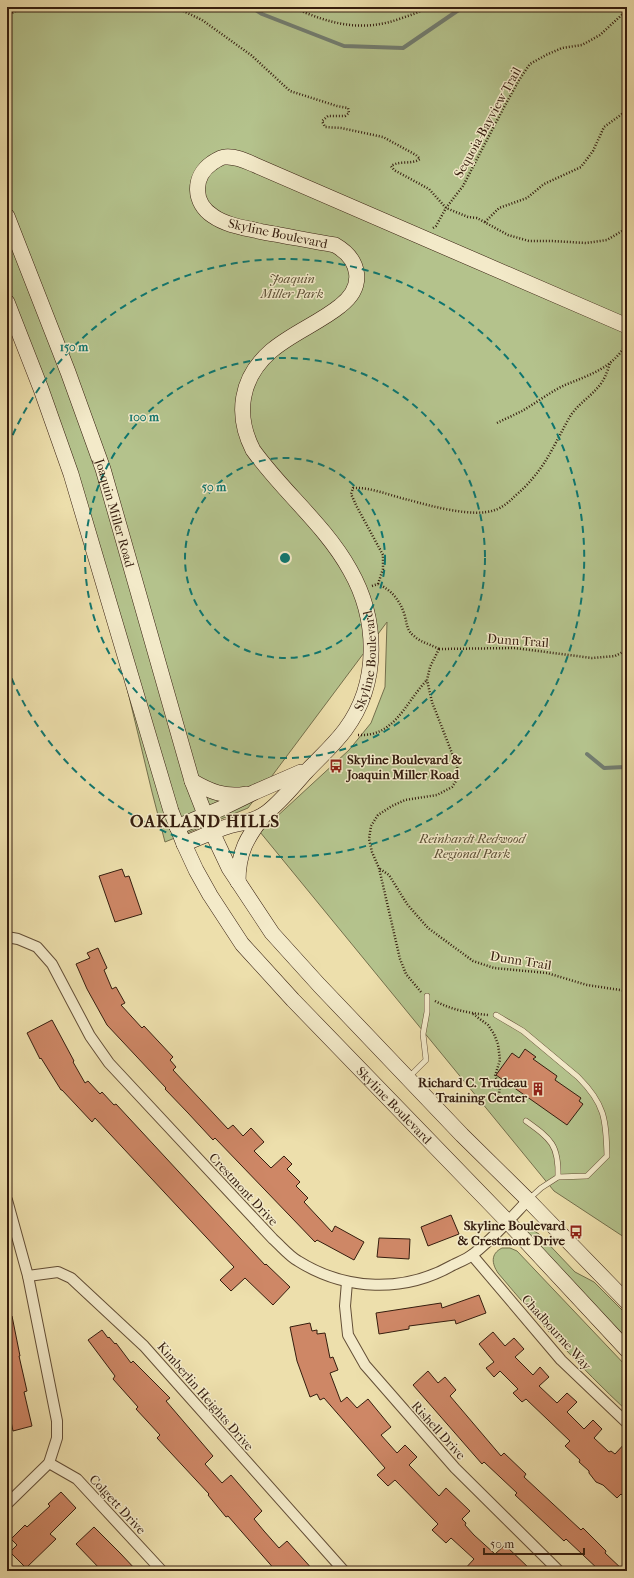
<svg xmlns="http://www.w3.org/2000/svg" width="634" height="1578" font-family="'IM FELL French Canon',serif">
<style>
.green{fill:#b4c28c;stroke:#74704d}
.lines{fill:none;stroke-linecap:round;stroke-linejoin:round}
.stream{stroke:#727c6f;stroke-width:4}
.building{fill:#ce8766;stroke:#351d0e}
.service-casing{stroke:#634e36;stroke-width:6}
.minor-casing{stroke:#634e36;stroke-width:12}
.secondary-casing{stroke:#351d0e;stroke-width:16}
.path{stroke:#351d0e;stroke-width:2.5;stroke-dasharray:1 2;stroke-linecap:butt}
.service{stroke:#f3eac9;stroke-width:5}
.minor{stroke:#f3eac9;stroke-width:10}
.secondary{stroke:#f3eac9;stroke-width:15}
.ring{fill:none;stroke:#0f766e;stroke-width:2;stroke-dasharray:7 5}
.labels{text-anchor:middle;stroke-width:3;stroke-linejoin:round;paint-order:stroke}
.street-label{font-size:13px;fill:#351d0e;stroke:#f3eac9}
.park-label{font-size:13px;font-style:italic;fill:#5b4f34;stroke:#f3eac9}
.poi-label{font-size:13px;font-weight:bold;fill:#351d0e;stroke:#f3eac9;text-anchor:end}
.district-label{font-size:17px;font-weight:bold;letter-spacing:1px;fill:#351d0e;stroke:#f3eac9}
.centre{fill:#0f766e;stroke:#f3eac9;stroke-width:2}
.ring-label{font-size:12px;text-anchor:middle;font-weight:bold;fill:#0f766e;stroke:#f3eac9;stroke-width:3;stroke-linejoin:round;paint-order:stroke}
</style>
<rect width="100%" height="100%" fill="#eddfac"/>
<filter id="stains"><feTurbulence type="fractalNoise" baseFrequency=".005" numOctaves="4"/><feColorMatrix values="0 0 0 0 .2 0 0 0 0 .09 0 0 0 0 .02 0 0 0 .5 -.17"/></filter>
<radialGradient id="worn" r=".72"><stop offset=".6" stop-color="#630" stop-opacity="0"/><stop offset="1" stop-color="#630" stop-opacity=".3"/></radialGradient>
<g class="green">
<polygon points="7,7 627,7 627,1239 554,1191 260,832 349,750 371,723 385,687 387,622 248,808 165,842 152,792 113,630 52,436 7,318"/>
<polygon points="523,1226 531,1229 539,1234 575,1272 594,1282 627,1315 627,1339 522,1229"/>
<path d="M502,1248h8l7,3 110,116v44c-47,-44 -88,-89 -129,-138 -6,-9 -8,-19 4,-25z"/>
</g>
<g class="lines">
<g class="stream">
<polyline points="251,7 262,14 344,46 403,48 463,7"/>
<polyline points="587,754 604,768 624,767 627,769"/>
</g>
</g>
<g class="building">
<polygon points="122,869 125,877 129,876 142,914 115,922 99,876"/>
<polygon points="98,948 107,968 104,970 112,989 116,987 125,1003 121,1005 142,1028 144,1026 173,1057 170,1060 176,1067 173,1070 228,1129 233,1125 243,1136 251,1128 264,1142 254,1151 271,1168 284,1156 292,1164 287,1169 300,1182 296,1186 308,1198 304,1202 332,1232 335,1226 364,1242 354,1260 317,1240 315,1242 215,1138 213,1140 188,1113 165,1089 166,1088 107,1025 87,989 76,964 90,958 87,953"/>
<polygon points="52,1020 74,1061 73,1062 85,1083 88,1081 100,1094 102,1092 114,1105 116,1104 265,1265 266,1264 290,1287 273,1305 245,1278 231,1291 220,1280 234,1267 95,1118 92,1122 62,1090 61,1090 41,1058 40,1059 27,1033"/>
<polygon points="525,1049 536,1057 533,1059 557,1076 555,1080 581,1098 579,1101 583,1104 567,1125 496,1075 512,1053 519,1058"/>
<polygon points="451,1215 459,1234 428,1246 421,1227"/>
<polygon points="379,1238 410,1239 409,1259 377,1257"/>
<polygon points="479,1295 486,1313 456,1324 455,1320 409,1326 409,1329 379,1334 376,1313 441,1303 442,1308"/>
<polygon points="7,1316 12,1316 20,1356 19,1356 27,1391 24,1392 32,1426 13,1431 7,1402"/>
<polygon points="310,1323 312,1331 317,1330 317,1334 325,1333 330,1358 333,1357 338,1370 330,1373 341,1402 347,1397 357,1408 368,1399 391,1427 381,1435 397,1453 405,1445 417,1457 409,1465 439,1496 446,1488 470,1511 462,1519 466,1523 465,1525 474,1535 495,1554 505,1545 532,1571 463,1571 474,1559 451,1538 446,1543 432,1530 438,1524 395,1480 388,1486 377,1475 385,1468 324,1398 320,1400 317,1394 310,1397 297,1361 290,1327"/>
<polygon points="102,1330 108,1338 109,1337 115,1344 116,1343 131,1363 133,1361 170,1398 166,1401 213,1456 205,1464 222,1483 231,1475 262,1511 254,1519 264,1531 279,1548 287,1541 314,1571 276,1571 228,1516 226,1517 208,1495 209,1494 157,1438 160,1435 136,1409 138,1407 113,1379 115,1376 88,1340"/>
<polygon points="493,1332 505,1346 514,1338 524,1349 515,1357 533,1375 540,1367 549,1377 539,1386 557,1403 567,1393 577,1402 567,1412 584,1429 593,1420 602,1429 594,1438 609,1452 611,1451 615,1454 627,1441 627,1500 621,1494 617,1498 603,1485 596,1482 589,1473 589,1471 579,1462 580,1460 565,1446 570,1441 526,1399 522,1402 513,1393 518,1389 500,1371 494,1377 486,1368 494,1362 479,1344"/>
<polygon points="428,1371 438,1383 445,1377 456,1390 450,1396 501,1456 504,1453 526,1474 524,1477 581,1530 583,1528 606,1551 605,1553 624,1571 600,1571 566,1539 564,1541 515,1495 517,1493 484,1462 482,1464 413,1385"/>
<polygon points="61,1492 76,1508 50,1534 56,1539 26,1568 10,1552 17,1545 11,1539 25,1525 27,1527 50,1506 48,1504"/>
<polygon points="94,1527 120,1553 137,1571 102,1571 76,1544"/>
</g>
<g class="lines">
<g class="service-casing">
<g id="service">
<path d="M496,1015l27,16 55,46c27,27 28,42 29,79l-20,20 -29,1 -17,11 -12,11"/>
<polyline points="409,1077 426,1060 423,1034 427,1012 427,996"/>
<path d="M526,1121c25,18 33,24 32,56"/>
</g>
</g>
<g class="minor-casing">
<g id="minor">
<path d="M7,937l11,2 19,8 15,17 38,72 19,27 164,176c8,7 16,17 25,22 48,30 106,32 155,4 6,-3 14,-6 19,-10 21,-16 39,-37 56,-55"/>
<polyline points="7,1200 28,1276 57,1421 57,1438 49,1463 7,1504"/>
<polyline points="472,1255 561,1360 627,1423"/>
<polyline points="28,1276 58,1272 71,1278 144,1346 344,1571"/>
<polyline points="347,1282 345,1306 348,1335 365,1365 455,1468 559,1571"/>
<polyline points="49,1463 77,1479 162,1571"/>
</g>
</g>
<g class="secondary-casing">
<g id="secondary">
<path id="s1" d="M7,216l61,156 35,97 89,312 20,51 17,36 43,65 47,52 143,150 66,65 99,102"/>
<path id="s2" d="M7,302l34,87 30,85 100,337 13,33 12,26 14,25 32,49 51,56 215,222 119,128"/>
<path d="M192,781c17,10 33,17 54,13"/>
<polyline points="177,827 220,809 255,792 301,772"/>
<path id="s3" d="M184,844c14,-6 28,-12 42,-17 13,-4 28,-5 40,-14 14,-10 28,-28 40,-41 13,-14 27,-26 39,-42 35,-47 33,-111 5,-160 -25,-45 -67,-78 -97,-120 -18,-35 -13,-72 18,-99 21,-18 48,-28 69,-45 25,-19 21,-46 -5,-61 -24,-4 -48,-9 -72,-13 -16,-4 -36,-6 -50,-16 -20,-13 -21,-39 -1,-53 3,-2 9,-6 13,-6 11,-1 21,4 30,8l372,161"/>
<path d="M238,882c0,-30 9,-45 27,-68"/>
</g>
</g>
<g class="path">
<path d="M175,7l27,13 49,35 39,36 47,15 11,2 1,5 -4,3h-17l-6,5 3,6 16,1 42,9 33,18 4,4c-9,6 -20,1 -29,7l3,4 35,19 17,19 22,9 9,1 31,17 21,6h23l34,2 21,-3 20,-12"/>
<path d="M292,7c38,17 70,26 110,11 9,-3 18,-6 26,-11"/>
<polyline points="7,16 19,9 21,7"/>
<polyline points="485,222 499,208 527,198 544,184 581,167 593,151 604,127 622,114 627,112"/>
<polyline points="433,228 436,226 446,208 463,186 503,109 519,80 530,64 546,55 562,48 582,45 600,35 627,10"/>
<path d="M497,423c8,-4 17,-8 25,-12 14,-8 28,-19 43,-26 24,-10 49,-17 62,-43"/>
<path d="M627,529c-4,14 -5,24 0,37"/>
<path d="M378,584l5,-15v-14l-26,-48 -6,-13 2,-6c18,-1 38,8 56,12 22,6 64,18 86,10 7,-2 15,-9 20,-14 28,-24 36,-45 53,-76 9,-17 24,-23 34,-38 4,-6 6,-13 8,-19"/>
<path d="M372,586l6,-2c13,6 21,15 26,29 3,9 2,17 10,23 6,6 18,9 25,13"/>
<polyline points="439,649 515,648 592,658 615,656 627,650"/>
<path d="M358,735c37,2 47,-32 69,-55"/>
<polyline points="380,869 389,875 407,904 428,928 473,961 494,968 547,973 587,985 627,991"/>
<polyline points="421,992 406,974 400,959 379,868 372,852 369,839 371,826 378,815 392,806 405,800 437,795 452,787 458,778 457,766 432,702 427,680 430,667 439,649"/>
<path d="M435,1001c17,9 34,12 53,14"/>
<polyline points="473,1014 488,1025 494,1034 498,1044 500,1060 495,1076 500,1086 498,1102"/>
</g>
<use href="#service" class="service"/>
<use href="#minor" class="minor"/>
<use href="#secondary" class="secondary"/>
</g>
<g class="ring">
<circle cx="285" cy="558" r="100"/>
<circle cx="285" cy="558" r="200"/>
<path d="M8 446A299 299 0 1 1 8 670"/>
</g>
<defs>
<g id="bus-bare" transform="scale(1.08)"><path d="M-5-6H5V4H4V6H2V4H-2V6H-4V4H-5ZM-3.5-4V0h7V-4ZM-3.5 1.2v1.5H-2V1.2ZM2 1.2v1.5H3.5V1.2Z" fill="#8f2418" stroke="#f3eac9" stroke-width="2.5" paint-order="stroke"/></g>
<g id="building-bare" transform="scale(1.08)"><path d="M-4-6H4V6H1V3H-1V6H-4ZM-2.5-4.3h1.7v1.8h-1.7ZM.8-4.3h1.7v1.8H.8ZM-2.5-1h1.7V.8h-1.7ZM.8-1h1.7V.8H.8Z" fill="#8f2418" stroke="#f3eac9" stroke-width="2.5" paint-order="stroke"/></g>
</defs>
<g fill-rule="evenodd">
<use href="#bus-bare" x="336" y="766"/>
<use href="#building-bare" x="538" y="1089"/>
<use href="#bus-bare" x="576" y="1232"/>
</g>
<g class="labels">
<g class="street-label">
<text transform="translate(487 122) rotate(-61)" y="5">Sequoia-Bayview Trail</text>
<text transform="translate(278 233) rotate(12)" y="5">Skyline Boulevard</text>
<text dy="5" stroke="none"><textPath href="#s1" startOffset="316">Joaquin Miller Road</textPath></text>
<text transform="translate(518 640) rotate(4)" y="5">Dunn Trail</text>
<text dy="5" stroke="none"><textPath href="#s3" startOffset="277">Skyline Boulevard</textPath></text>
<text transform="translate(521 960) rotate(9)" y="5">Dunn Trail</text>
<text dy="5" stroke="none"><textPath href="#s2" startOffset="908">Skyline Boulevard</textPath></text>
<text transform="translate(244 1189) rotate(47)" y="5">Crestmont Drive</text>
<text transform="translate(557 1332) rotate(48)" y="5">Chadbourne Way</text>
<text transform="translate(206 1396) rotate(49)" y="5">Kimberlin Heights Drive</text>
<text transform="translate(439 1430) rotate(48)" y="5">Rishell Drive</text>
<text transform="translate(118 1504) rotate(47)" y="5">Colgett Drive</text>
</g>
<g class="park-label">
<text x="292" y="283">Joaquin<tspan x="292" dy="15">Miller Park</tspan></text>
<text x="472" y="843">Reinhardt Redwood<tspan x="472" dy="15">Regional Park</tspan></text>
</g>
<g class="poi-label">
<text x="347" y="764" text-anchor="start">Skyline Boulevard &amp;<tspan x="347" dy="15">Joaquin Miller Road</tspan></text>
<text x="527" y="1087">Richard C. Trudeau<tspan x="527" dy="15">Training Center</tspan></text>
<text x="565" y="1230">Skyline Boulevard<tspan x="565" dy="15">&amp; Crestmont Drive</tspan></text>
</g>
<g class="district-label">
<text x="205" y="827">OAKLAND HILLS</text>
</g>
</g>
<circle cx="285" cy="558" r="6" class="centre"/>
<g class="ring-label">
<text x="74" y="351">150 m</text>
<text x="144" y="421">100 m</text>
<text x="214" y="491">50 m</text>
</g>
<rect width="634" height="1578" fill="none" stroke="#eddfac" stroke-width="24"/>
<rect x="8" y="8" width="618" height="1562" fill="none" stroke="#351d0e" stroke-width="2"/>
<rect x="12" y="12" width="610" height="1554" fill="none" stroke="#351d0e"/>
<path d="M484 1548v6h100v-6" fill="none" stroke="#351d0e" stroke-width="2"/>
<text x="490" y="1548" font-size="12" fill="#351d0e" stroke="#f3eac9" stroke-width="3" paint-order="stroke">50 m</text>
<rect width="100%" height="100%" filter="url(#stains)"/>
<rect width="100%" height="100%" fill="url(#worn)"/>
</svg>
